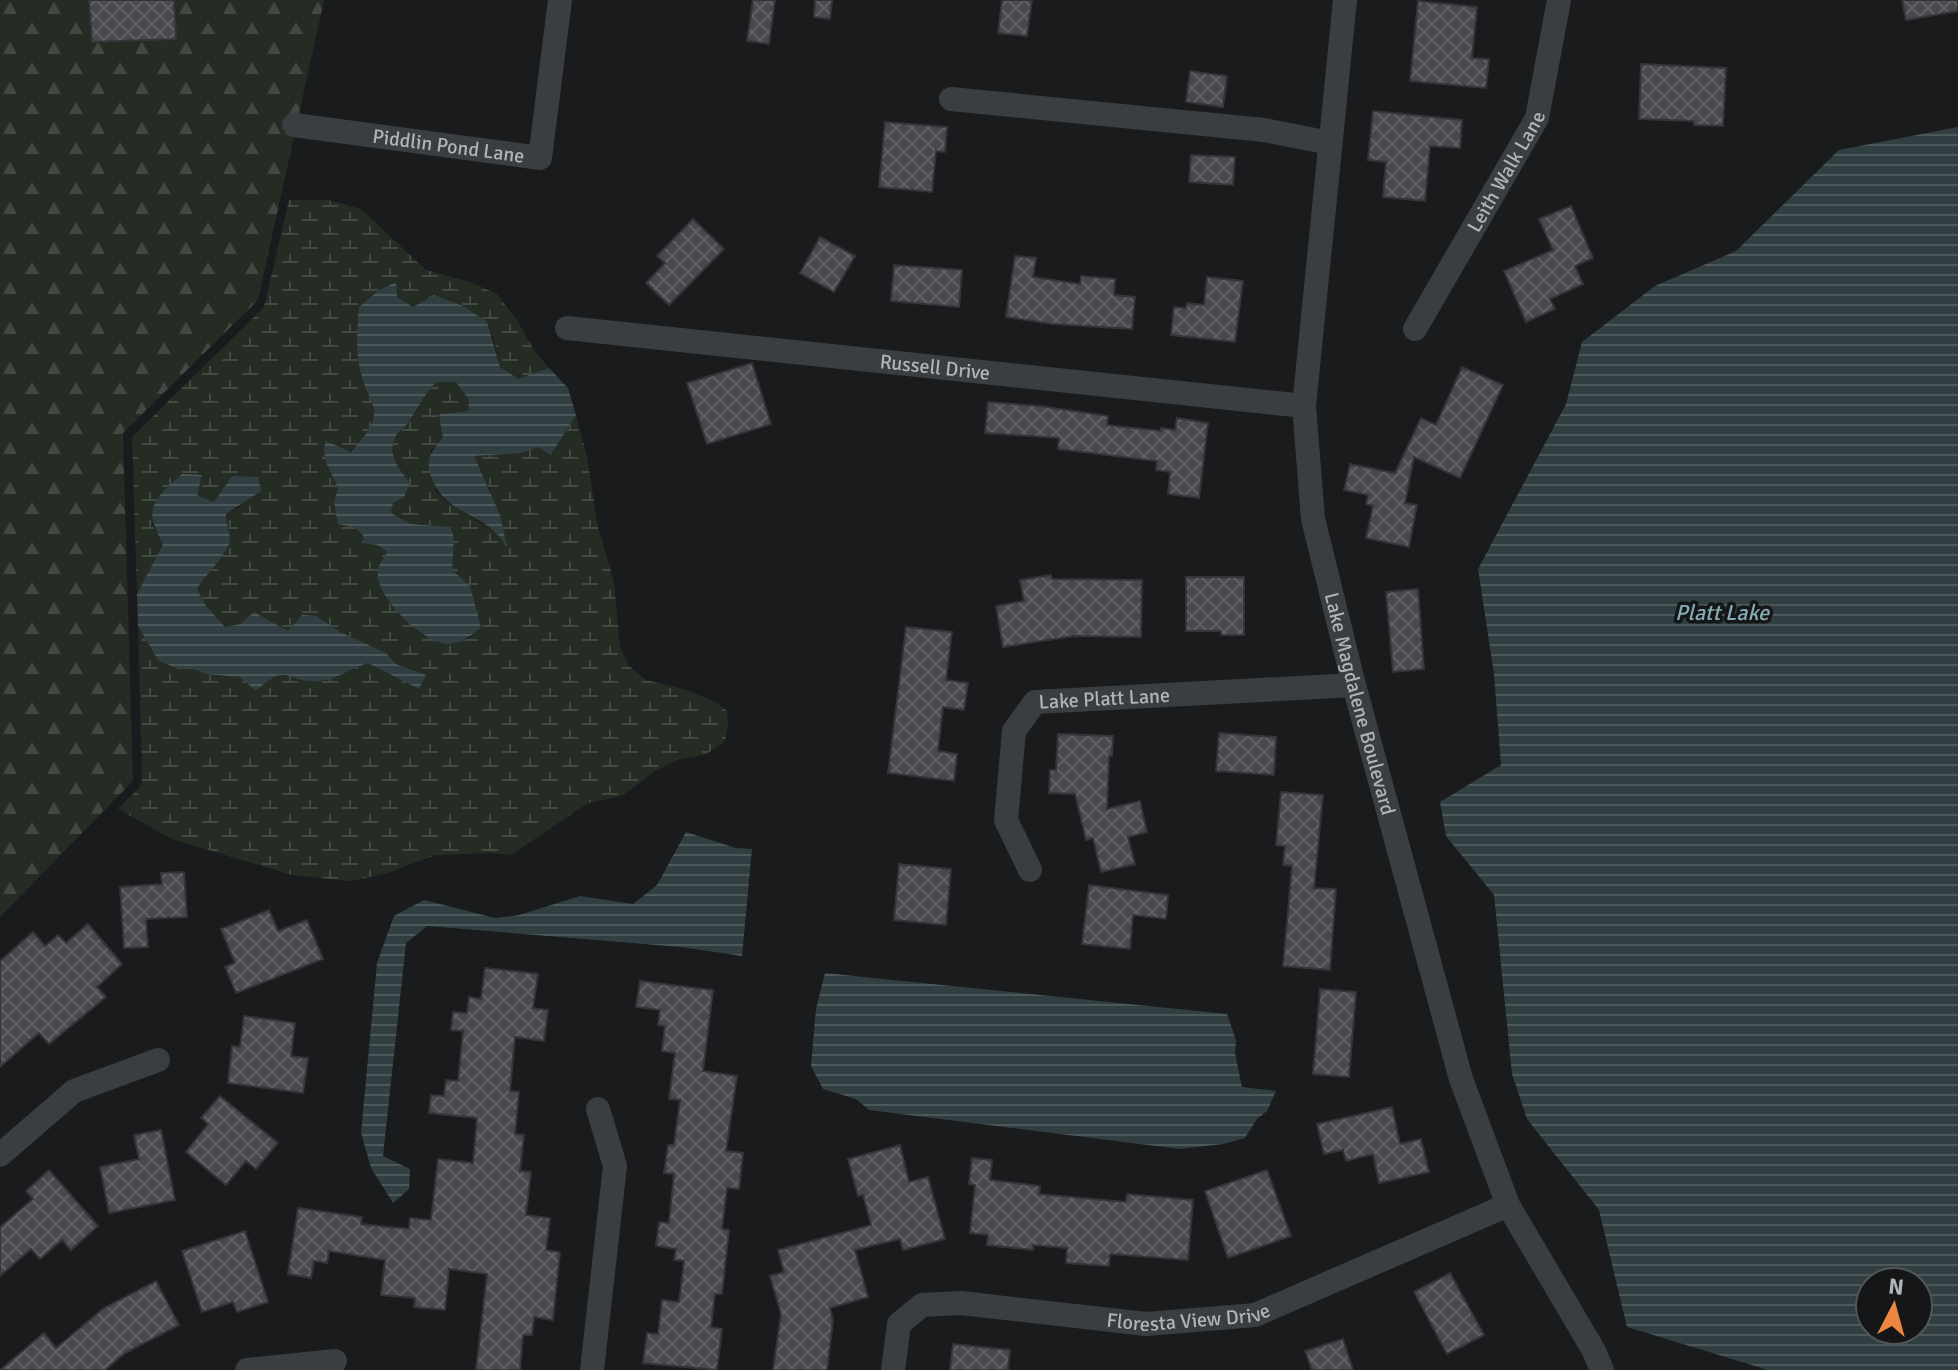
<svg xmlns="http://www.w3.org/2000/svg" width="1958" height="1370" font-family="Signika,sans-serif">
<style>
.forest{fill:url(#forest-firs)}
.wetland{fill:url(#wetland-marsh)}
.water{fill:url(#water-rules);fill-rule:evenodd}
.building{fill:url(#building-cross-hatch);stroke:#343538;stroke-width:2}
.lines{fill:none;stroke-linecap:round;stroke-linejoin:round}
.minor{stroke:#3b3e41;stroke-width:24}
.labels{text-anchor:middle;stroke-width:7;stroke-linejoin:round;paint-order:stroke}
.street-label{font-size:20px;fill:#adb5bb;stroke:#151617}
.water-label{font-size:22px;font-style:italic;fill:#86abb4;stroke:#151617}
</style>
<defs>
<pattern id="forest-firs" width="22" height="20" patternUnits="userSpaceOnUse" patternTransform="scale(2)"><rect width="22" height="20" fill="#252c24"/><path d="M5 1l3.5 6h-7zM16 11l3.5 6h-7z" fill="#424842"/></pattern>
<pattern id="wetland-marsh" width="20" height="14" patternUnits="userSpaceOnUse" patternTransform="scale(2)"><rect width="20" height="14" fill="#252c24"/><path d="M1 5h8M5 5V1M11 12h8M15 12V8" fill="none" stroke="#424842"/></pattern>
<pattern id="water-rules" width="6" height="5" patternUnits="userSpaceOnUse" patternTransform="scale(2)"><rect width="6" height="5" fill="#323f42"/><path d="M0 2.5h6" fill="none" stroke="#4d585b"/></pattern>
<pattern id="building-cross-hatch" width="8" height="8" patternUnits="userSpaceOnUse" patternTransform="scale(2)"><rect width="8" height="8" fill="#47494c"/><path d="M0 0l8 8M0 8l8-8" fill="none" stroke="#5f6164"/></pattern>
</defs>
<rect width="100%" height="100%" fill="#1a1b1c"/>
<polygon class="forest" points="0,0 324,0 258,300 123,433 133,781 0,917"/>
<path class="wetland" d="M289,200h39l33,9 65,61 44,12 27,12 20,26 18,32 14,16 -31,11 -18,-12 -7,-31 -80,-29 -16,-10 -35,82c5,12 12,24 12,37 -2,22 -30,40 -47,50l11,21 -4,15 20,25 33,26 61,91 23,-6 -1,-52 -18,-16 2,-31 -3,-12 -40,-3 -20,-11 2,-10 10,-6 7,-14c-10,-13 -23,-28 -15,-45 2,-6 8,-9 12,-14 11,-14 17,-29 29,-42h20l13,18 -1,11 -29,3 5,24 -13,12 5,41 11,11 48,30 -5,-43 -9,-12 -7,-21 48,-3 16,-7 14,9 24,-40 11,42 11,70 16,55 6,65 5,11 4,8 17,14 37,9 33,13 11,9 1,15 -3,15 -20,14 -28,5 -22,11 -33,25 -34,7 -77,52 -20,-2 -56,2 -50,19 -35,7 -58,-6 -120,-36 -54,-30 21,-21 3,-8 -4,-154 20,34 31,7 16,7 35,3 33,-1 11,-3 23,7 30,-4 31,-13 51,26 7,-14 -30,-11 -10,-11 -46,-21 -23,-16 -29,16 -34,-20 -14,12 -15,3 -19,-21 -10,-17c8,-13 33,-36 34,-49 0,-7 -4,-18 -4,-26l16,-8 -28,-4 -17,-7 -45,29 11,20 -26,50 -5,-157 132,-130z"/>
<g class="water">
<path d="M1958,127v1243h-190l-141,-43 -28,-117 -72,-91 -15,-45 -18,-179 -48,-59 -6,-34 61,-37 -7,-91 -16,-105 88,-165 16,-62 73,-56 81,-35 103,-101zM1870,1282h48v48h-48z"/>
<path d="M396,282l1,15 16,10 21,-12 29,11 24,16 13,45 18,12 31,-11 19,20 8,27 -25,40 -13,-8 -16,6 -48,3 26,59 7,32c-4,-5 -7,-11 -12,-15 -23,-21 -53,-22 -64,-56 -6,-17 1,-26 12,-38l-4,-24 29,-3 1,-11 -13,-18h-20c-12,13 -19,28 -29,42 -4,5 -10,8 -12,14 -8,17 5,32 15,45l-6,14 -11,6 -2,10 20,11 40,3 3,12 -2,31 18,16 11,41c-8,8 -21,17 -33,17 -26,-2 -75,-48 -70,-75 1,-5 7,-12 9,-17l-10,-7 -13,-2 -1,-8 -9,-8 -16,-3 -4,-22 4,-15c-7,-15 -18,-29 -12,-46l25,11c8,-10 23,-24 23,-38 0,-13 -9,-24 -12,-37 -7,-24 -5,-45 -3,-70l19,-16z"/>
<path d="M182,474l20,1 -5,20 17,7 18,-26 26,1 3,14 -35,23c0,8 4,19 4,26 -1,13 -26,36 -33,49l9,17 19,21 15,-3 14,-12 34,19 14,-16 15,1 23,16 46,21 10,11 30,11 -7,14 -51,-26c-16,5 -31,16 -48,18 -35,4 -29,-22 -64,10l-16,-14 -35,-3 -16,-7 -9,3 -22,-10 -20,-34 -1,-32 26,-50c-21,-37 -9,-44 19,-70z"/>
<polygon points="686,832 736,848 752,849 742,956 681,947 427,926 406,943 383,1156 410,1169 409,1189 393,1203 371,1168 361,1133 377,963 394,916 424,900 495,918 519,915 580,896 633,904 657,885"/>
<polygon points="825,973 1227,1014 1236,1040 1235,1053 1242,1087 1276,1091 1267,1111 1257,1119 1245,1138 1223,1144 1180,1149 869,1110 856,1099 823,1089 811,1066 816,1009"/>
</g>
<g class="building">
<polygon points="89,0 174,0 176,39 92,42"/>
<polygon points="753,0 775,0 769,44 747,41"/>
<polygon points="815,0 832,0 830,19 814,17"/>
<polygon points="1002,0 1032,0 1027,36 998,33"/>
<polygon points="1902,0 1958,0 1958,11 1906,20"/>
<polygon points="1418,1 1477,7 1472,58 1489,59 1486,88 1410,81"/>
<polygon points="1641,64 1726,68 1723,126 1694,125 1694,121 1639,119"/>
<polygon points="1190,71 1227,76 1223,107 1186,102"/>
<polygon points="1373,111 1462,120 1460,148 1430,146 1425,201 1383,197 1386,162 1368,160"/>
<polygon points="885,122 947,127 945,152 936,151 932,192 879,187"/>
<polygon points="1191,155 1235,157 1233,185 1189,182"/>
<polygon points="1571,206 1593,258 1575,266 1583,284 1550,299 1555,309 1526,322 1504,271 1553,250 1539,219"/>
<polygon points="693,219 724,249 669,305 646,283 665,263 657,256"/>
<polygon points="820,237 855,256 834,292 800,273"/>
<polygon points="1015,256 1036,258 1033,277 1080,284 1081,276 1115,279 1114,295 1135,297 1132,329 1053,324 1006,317"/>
<polygon points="894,265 962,270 959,307 891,301"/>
<polygon points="1207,277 1243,281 1235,342 1171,335 1174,307 1186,308 1187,303 1204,305"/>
<polygon points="752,363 771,424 707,444 687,383"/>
<polygon points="1462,367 1503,385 1460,478 1414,457 1405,503 1417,505 1409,547 1366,538 1373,506 1366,504 1368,495 1344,490 1350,464 1395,473 1421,418 1436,425"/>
<polygon points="988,402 1040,406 1108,416 1107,425 1161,431 1161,428 1175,430 1177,418 1208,423 1199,498 1168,494 1170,472 1156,470 1157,461 1058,449 1059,438 985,433"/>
<polygon points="1051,575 1052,579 1142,580 1141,637 1074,636 1003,647 996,606 1024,601 1020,580"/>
<polygon points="1186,577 1244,577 1244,635 1221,635 1221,631 1186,631"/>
<polygon points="1418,589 1424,669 1393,672 1386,592"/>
<polygon points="906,627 952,632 946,680 968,683 964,710 943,707 938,751 957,754 954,781 888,773"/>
<polygon points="1219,733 1276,737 1274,775 1216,771"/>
<polygon points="1058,734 1113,736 1112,756 1109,756 1107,809 1140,801 1147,832 1128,837 1135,864 1101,872 1093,838 1086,840 1075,794 1049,793 1050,770 1056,770"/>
<polygon points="1281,792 1323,795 1314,888 1336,889 1330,970 1283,966 1292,866 1283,865 1285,846 1276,845"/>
<polygon points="899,864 951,869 946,925 894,920"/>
<polygon points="184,872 187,917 146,919 148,947 124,948 120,887 162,884 161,873"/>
<polygon points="1089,885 1168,895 1166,919 1133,915 1130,949 1082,944"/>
<polygon points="269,910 278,931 307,920 323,959 236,993 225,967 235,963 221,929"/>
<polygon points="88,924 122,964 97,987 106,997 49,1044 39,1033 0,1067 0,961 33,932 45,946 58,935 66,943"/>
<polygon points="485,968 538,974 533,1008 548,1010 544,1041 515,1037 510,1091 519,1092 515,1134 524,1135 520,1171 531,1172 526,1215 550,1218 546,1250 560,1252 553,1320 534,1317 532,1335 523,1335 520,1370 476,1370 487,1274 449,1269 445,1310 414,1307 415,1298 381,1295 385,1260 329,1251 327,1263 314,1261 311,1278 288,1274 298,1208 362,1217 361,1224 409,1229 410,1218 431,1220 438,1159 473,1163 477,1118 429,1113 431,1095 444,1096 446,1080 458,1081 463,1031 451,1030 453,1012 467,1013 469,997 481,999"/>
<polygon points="640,981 713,990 703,1071 737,1076 726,1151 743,1153 739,1189 727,1188 722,1229 729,1230 722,1294 715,1294 711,1327 722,1329 717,1370 643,1363 647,1333 658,1334 662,1300 679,1302 684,1261 674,1260 676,1249 656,1246 659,1222 669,1223 674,1174 664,1173 668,1145 674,1145 680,1100 669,1099 675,1053 662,1051 665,1026 658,1025 660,1010 636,1007"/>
<polygon points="1320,989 1356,992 1349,1077 1313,1074"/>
<polygon points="244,1016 295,1023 291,1056 308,1058 303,1093 228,1083 232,1046 240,1047"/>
<polygon points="220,1096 278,1143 256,1169 246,1161 226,1185 186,1152 208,1124 201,1118"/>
<polygon points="1392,1107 1400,1144 1421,1139 1429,1172 1379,1183 1373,1154 1346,1161 1343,1150 1324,1154 1317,1124"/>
<polygon points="161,1130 175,1200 109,1213 100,1167 139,1159 134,1135"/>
<polygon points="900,1145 909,1182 928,1177 945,1239 903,1250 900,1239 855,1250 868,1297 830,1308 833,1320 827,1370 773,1370 781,1314 770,1276 784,1272 778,1250 871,1225 863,1195 858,1196 848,1159"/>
<polygon points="972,1158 992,1160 990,1180 1040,1186 1039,1194 1126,1202 1127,1194 1193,1200 1188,1260 1110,1254 1109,1266 1066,1263 1067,1248 1033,1245 1033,1250 987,1245 988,1235 970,1233 975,1185 969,1184"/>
<polygon points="49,1170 98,1226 71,1250 62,1240 40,1259 31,1249 0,1276 0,1227 33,1199 26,1191"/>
<polygon points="1267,1170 1291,1236 1228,1258 1205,1191"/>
<polygon points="245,1231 268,1302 237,1312 233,1302 202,1312 182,1251"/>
<polygon points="1450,1273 1484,1335 1447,1354 1414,1292"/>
<polygon points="156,1281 179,1325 125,1353 105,1370 0,1370 44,1333 56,1348 104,1308"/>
<polygon points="1343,1339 1353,1370 1312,1370 1305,1351"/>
<polygon points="953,1344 1010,1350 1008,1370 950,1370"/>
</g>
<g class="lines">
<g class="minor">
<path id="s1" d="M1345,0l-41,406 9,113 41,166 107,394 47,126 86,146 8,19"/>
<polyline points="951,99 1264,130 1330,143"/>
<path id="s2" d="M294,125l246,33 20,-158"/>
<path id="s3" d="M567,328l737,78"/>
<path id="s4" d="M1415,329l122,-211 22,-118"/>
<path id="s5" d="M1030,870l-24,-50 8,-89 21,-29 319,-17"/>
<polyline points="0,1155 74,1091 158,1060"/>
<polyline points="247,1370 335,1361"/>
<polyline points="592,1370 615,1166 598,1109"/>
<path id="s6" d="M893,1370l6,-46 23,-19 39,-2 185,21 109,-9 253,-110"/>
</g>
</g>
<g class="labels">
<g class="street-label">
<text dy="7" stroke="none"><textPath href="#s2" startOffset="156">Piddlin Pond Lane</textPath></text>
<text dy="7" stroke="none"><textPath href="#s4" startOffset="182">Leith Walk Lane</textPath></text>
<text dy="7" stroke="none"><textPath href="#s3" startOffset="370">Russell Drive</textPath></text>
<text dy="7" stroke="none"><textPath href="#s5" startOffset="250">Lake Platt Lane</textPath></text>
<text dy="7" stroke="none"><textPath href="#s1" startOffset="712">Lake Magdalene Boulevard</textPath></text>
<text dy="7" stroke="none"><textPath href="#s6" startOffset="344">Floresta View Drive</textPath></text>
</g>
<g class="water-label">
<text x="1722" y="620">Platt Lake</text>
</g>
</g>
<g transform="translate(1894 1306) rotate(6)"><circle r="38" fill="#151617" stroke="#525659" stroke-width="2"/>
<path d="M0-6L14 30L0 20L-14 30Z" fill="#ec8642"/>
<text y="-12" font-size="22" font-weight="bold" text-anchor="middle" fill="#adb5bb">N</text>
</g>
</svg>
